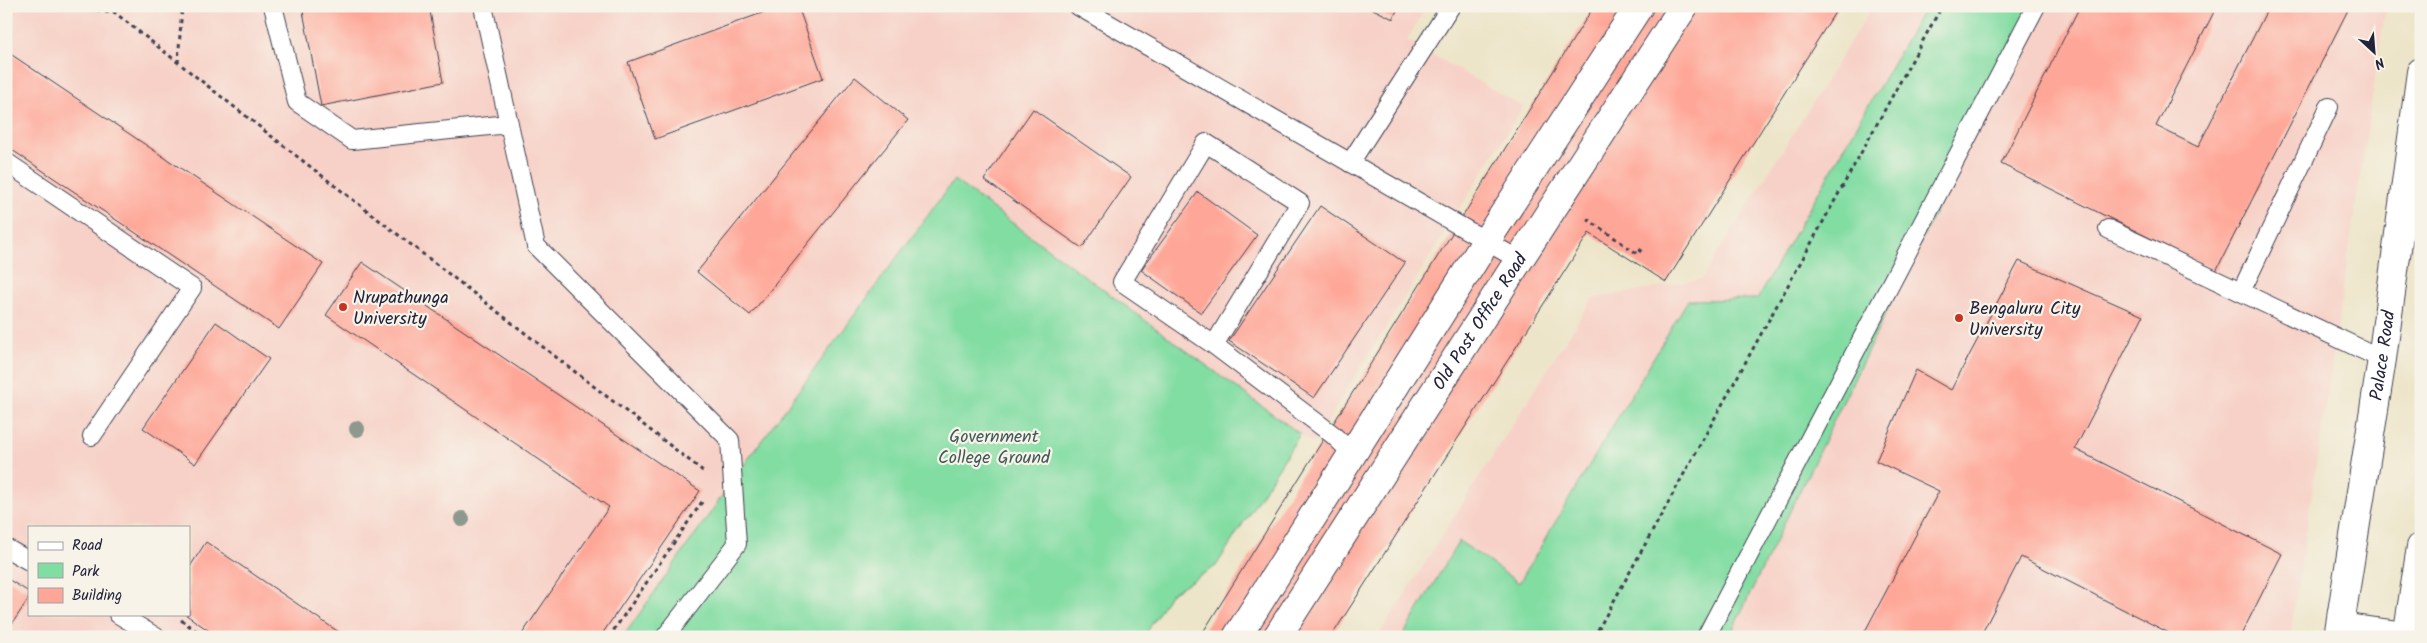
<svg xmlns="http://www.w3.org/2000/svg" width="2427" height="643" font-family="Kalam,sans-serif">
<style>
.built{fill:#f7d1c7;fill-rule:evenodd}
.green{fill:#82dda3;stroke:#52806f}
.building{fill:#fea798}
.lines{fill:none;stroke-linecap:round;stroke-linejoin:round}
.service-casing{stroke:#403f50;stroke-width:20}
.tertiary-casing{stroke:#403f50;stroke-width:30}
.secondary-casing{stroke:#403f50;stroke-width:30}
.path{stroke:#403f50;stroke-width:3;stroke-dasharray:4 4;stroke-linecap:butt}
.service{stroke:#fff;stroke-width:18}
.tertiary{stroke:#fff;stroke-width:28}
.secondary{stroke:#fff;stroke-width:28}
.tree{fill:#8d998c}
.poi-dot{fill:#c8321e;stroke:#f7f3e8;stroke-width:2}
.labels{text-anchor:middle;stroke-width:4.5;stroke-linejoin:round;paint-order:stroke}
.poi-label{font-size:18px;fill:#22223b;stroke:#f7f3e8;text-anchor:start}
.street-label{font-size:18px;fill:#22223b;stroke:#f7f3e8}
.park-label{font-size:18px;fill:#3f5a5a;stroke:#f7f3e8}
</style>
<rect width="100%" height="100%" fill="#f7f3e8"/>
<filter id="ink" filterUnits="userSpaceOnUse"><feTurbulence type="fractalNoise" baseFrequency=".02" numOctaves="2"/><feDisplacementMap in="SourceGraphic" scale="10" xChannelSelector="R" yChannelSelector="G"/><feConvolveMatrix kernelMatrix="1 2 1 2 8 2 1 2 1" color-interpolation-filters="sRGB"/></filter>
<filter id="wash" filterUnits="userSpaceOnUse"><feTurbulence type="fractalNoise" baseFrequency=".0096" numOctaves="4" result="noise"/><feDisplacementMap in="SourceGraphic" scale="20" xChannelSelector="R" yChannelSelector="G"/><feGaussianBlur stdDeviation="1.12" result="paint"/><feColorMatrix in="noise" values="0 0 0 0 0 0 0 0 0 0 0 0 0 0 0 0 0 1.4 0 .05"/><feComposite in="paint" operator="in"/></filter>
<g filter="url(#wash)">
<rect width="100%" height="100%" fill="#ede5c9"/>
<g class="built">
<path d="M6,6h1421l-20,34 116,67 -210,337 -13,-10 -84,132 -46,28 -26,43h-1138zM29,527h160v87h-160z"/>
<polygon points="1873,6 2386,6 2290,637 1378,637 1592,299 1702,279"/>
</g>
<g class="green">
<polygon points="1926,6 2035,6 1729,637 1402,637 1459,541 1519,583 1688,300 1757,299"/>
<polygon points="954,180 1300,434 1216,566 1170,594 1144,637 623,637 746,462"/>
</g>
<g id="blocks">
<g class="building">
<polygon points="302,6 429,6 443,82 321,106"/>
<polygon points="781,6 798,6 823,78 655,139 628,62"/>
<polygon points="1367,6 1399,6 1393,19"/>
<polygon points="1594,6 1839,6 1666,282 1589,233 1331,637 1200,637"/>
<polygon points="2080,6 2217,6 2156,126 2198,147 2269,6 2350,6 2216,271 2001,164"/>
<polygon points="6,51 323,264 279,329 6,146"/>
<polygon points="855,77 908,120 750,315 697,272"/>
<polygon points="1033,109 1131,177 1082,248 984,180"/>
<polygon points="1198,192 1257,235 1201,313 1141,270"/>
<polygon points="1320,206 1405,263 1314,398 1229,341"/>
<polygon points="2019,261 2143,316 2075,449 2282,554 2240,637 2177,637 2021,557 1980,637 1862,637 1939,491 1876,461 1916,370 1951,390"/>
<polygon points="362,262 700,491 600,637 520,637 609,507 326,315"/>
<polygon points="216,322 269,359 195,464 143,428"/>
<polygon points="206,542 346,637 218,637 185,614 189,614 189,568"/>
<polygon points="6,578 29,592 29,598 6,633"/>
</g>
</g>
</g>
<g filter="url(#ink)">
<use href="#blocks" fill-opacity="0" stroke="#403f50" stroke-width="1"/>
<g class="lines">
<g class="service-casing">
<g id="service">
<polyline points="273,6 297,102 352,140 509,124"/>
<polyline points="483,6 536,246 730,440 737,544 665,637"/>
<polyline points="1078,6 1519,260"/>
<polyline points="6,162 192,288 92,436"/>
<polyline points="1350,163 1451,6"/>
<polyline points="2108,229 2382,359"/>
<polyline points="2241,292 2329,107"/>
<polyline points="1214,345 1300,203 1206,143 1122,282 1214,345 1332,434 1353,454"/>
<polyline points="6,548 29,561"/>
<polyline points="118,614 156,637"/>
<polyline points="1706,637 2036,6"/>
</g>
</g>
<g class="tertiary-casing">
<g id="tertiary">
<polyline points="2340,627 2413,637"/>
<polyline points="1237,637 1485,243 1639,6"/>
<path id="s1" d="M1277,637l242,-377 165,-254"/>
</g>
</g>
<g class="secondary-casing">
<g id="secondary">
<path id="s2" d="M2338,637l44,-278 39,-287"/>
<polyline points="2407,637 2421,547"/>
</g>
</g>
<g class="path">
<polyline points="57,6 114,12 294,154 703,471"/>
<polyline points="178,63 182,6"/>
<polyline points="1587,219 1638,254 1642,248"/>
<polyline points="181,620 205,637"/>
<polyline points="609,637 704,499"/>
<polyline points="1594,637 1942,6"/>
</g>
<use href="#service" class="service"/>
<use href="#tertiary" class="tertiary"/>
<use href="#secondary" class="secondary"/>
</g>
<g class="tree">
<circle cx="357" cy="429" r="8"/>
<circle cx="462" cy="519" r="8"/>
</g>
</g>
<g class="poi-dot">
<circle cx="343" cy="307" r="5"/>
<circle cx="1959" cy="318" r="5"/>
</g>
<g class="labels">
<g class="poi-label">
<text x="353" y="303">Nrupathunga<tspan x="353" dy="21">University</tspan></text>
<text x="1969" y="314">Bengaluru City<tspan x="1969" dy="21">University</tspan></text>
</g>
<g class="street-label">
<text dy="6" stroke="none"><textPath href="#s1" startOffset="375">Old Post Office Road</textPath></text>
<text dy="6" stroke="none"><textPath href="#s2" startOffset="285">Palace Road</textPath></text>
</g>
<g class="park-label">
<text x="994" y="442">Government<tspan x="994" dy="21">College Ground</tspan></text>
</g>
</g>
<rect width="2427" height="643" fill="none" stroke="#f7f3e8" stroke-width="25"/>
<rect x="28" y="526" width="162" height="90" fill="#f7f3e8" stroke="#a29fa3"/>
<rect x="38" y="542" width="25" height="8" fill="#ffffff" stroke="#a29fa3"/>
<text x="72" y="550" font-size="15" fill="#22223b">Road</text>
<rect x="38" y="563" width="25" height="15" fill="#82dda3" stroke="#a29fa3"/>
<text x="72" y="576" font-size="15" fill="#22223b">Park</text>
<rect x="38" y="588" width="25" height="15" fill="#fea798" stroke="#a29fa3"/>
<text x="72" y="600" font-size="15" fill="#22223b">Building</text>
<g transform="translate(2374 52) rotate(154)" stroke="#f7f3e8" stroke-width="4" paint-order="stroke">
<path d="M0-4L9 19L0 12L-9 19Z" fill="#22223b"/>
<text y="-8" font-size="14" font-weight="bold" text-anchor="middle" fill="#22223b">N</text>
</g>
</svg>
